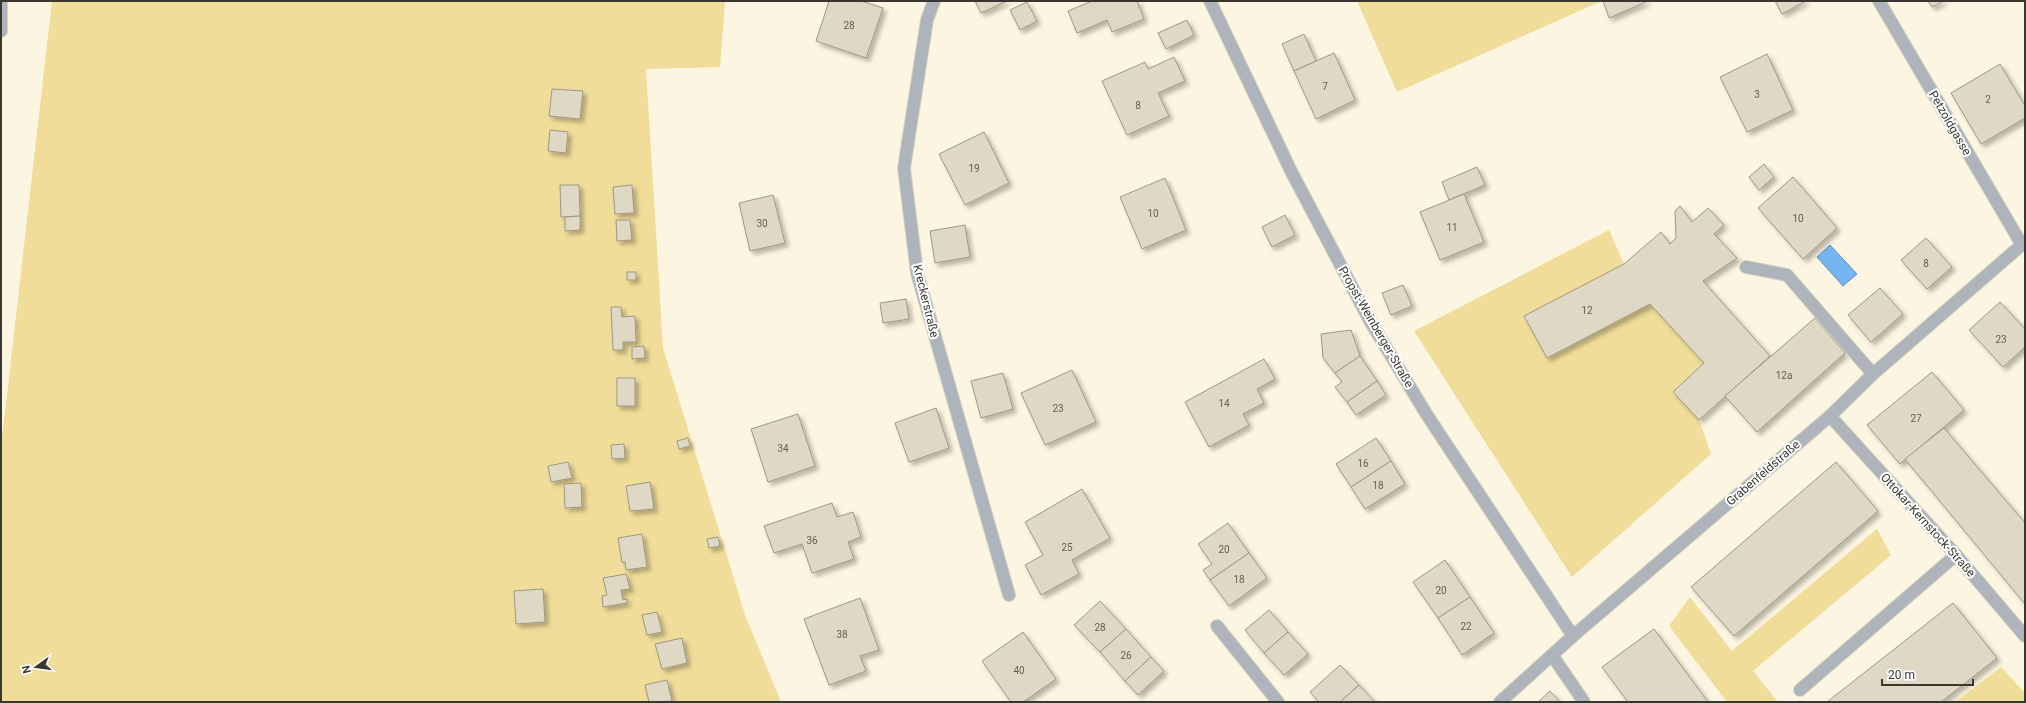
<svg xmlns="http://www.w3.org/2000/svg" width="2026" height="703" font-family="Roboto,sans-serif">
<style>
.green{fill:#f0dd99}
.water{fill:#75b5f1;stroke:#638fb7}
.building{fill:#ded8c4;stroke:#9d9885;filter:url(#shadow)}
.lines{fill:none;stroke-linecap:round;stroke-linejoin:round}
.lane-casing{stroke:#d8d3c1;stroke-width:14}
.street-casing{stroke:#d8d3c1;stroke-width:14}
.lane{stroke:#adb4bb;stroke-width:12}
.street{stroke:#adb4bb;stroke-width:12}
.labels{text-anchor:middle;stroke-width:4;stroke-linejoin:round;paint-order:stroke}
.number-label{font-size:10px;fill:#625f54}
.street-label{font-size:12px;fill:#39372f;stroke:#fff}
</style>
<defs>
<filter id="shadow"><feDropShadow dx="3.5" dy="3.5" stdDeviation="2" flood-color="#0004"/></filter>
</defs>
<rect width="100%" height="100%" fill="#fbf5e1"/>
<g class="green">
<polygon points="52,1 725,1 720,67 646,69 663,348 745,615 781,702 1,702 1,447"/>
<polygon points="1357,1 1602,1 1397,92"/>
<polygon points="1609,230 1624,264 1524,316 1547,358 1650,304 1704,363 1673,392 1699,420 1711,454 1572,577 1414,331"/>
<polygon points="1877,529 1891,555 1753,671 1778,702 1727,702 1669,626 1690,597 1732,651"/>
<polygon points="2001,667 2025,693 2025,702 1955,702"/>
</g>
<polygon class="water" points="1830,245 1857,274 1843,286 1817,257"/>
<g class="building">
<polygon points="829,1 861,1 883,8 866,58 816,41"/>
<polygon points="975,1 1007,1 981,13"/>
<polygon points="1092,1 1137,1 1144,19 1112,32 1107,20 1077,33 1068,11"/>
<polygon points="1603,1 1648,1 1609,18"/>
<polygon points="1775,1 1806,1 1782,14"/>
<polygon points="1928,1 1944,1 1932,7"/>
<polygon points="1027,2 1037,21 1020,30 1010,10"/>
<polygon points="1187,20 1194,35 1166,49 1158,33"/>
<polygon points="1304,34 1316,61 1294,71 1282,44"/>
<polygon points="1334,53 1355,100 1316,119 1294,71"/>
<polygon points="1767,54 1793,110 1747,132 1720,77"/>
<polygon points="1174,57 1185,81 1158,93 1169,116 1127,135 1102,81 1145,62 1148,69"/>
<polygon points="2000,64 2025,106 2025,118 1981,144 1951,93"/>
<polygon points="552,89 583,91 580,119 549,116"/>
<polygon points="550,130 568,132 566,153 548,151"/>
<polygon points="984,132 1009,183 965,205 939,154"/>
<polygon points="1764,164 1774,177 1759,190 1749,177"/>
<polygon points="1477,167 1485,185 1449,200 1442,182"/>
<polygon points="1793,177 1837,228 1803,259 1758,208"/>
<polygon points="1165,178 1186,230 1142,249 1120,197"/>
<polygon points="560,185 579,185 580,216 561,217"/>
<polygon points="632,185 634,213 615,214 613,187"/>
<polygon points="1464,194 1484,242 1440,260 1420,212"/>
<polygon points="773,195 785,243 750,251 739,203"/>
<polygon points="1680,206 1692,222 1708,208 1724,225 1714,234 1737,258 1703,281 1770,356 1699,420 1673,392 1704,363 1650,304 1547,358 1524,316 1624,264 1661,232 1670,244 1676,238 1675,211"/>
<polygon points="1285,215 1295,235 1272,247 1262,227"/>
<polygon points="580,216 580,230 565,231 565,217"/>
<polygon points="616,220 630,220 632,240 617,241"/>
<polygon points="965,225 970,257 935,263 930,231"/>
<polygon points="1926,238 1952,267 1927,289 1901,260"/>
<rect x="627" y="272" width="9" height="8"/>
<polygon points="1403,285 1412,306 1391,315 1382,293"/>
<polygon points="1880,288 1903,314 1871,342 1848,315"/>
<polygon points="906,299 909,319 883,323 880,303"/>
<polygon points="2000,302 2025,329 2025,347 2003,367 1969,330"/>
<polygon points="611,307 621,307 622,317 635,316 636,342 623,342 623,350 613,350"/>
<polygon points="1815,318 1845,353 1757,432 1725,396"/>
<polygon points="1351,330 1360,356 1335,373 1323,358 1321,334"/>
<polygon points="644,346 645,358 632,359 632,347"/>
<polygon points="1360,356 1377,381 1347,402 1335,387 1342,382 1335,373"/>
<polygon points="1264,359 1275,379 1257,389 1264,403 1243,414 1249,425 1209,447 1185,402"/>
<polygon points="1072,370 1096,422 1045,445 1021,393"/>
<polygon points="1932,372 1964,410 1900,464 1867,425"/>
<polygon points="1003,373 1013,409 981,418 971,381"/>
<rect x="617" y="378" width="18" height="28"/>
<polygon points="1377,381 1386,395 1356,415 1347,402"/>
<polygon points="936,408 949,448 909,462 895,423"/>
<polygon points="798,414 815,466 768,482 751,429"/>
<polygon points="1944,428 2025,523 2025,604 1905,459"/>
<polygon points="688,438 690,446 679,449 677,441"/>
<polygon points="1376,438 1391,461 1351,487 1336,464"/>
<polygon points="624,444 625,458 612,459 611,445"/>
<polygon points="1391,461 1405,484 1365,509 1351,487"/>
<polygon points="568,462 572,478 551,482 548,466"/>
<polygon points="1836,462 1878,511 1734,636 1691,587"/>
<polygon points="650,482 654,509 630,511 626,486"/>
<polygon points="581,483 582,507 565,508 564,484"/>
<polygon points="1082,489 1110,538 1072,560 1079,574 1041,595 1025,565 1043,555 1025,522"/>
<polygon points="832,503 837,517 853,512 861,537 848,542 854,559 812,573 802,544 774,553 764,526"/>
<polygon points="1228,523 1249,553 1210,580 1203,570 1212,564 1198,544"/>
<polygon points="642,534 647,567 626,570 625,562 622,562 618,538"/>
<polygon points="718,537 720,546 709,548 707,539"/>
<polygon points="1249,553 1267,578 1229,606 1210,580"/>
<polygon points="1445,560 1470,597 1438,618 1413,582"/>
<polygon points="626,574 630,589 621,590 623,600 627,599 627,603 603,607 602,596 607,595 603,578"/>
<polygon points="543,589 545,622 516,624 514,591"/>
<polygon points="1470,597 1494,633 1462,655 1438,618"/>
<polygon points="860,598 879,650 860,656 866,671 829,685 804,619"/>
<polygon points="1100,601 1126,629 1100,652 1074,625"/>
<polygon points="1953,603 1997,658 1941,702 1827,702"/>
<polygon points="1269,610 1288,632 1264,653 1245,630"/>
<polygon points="657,612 662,632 647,635 642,615"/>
<polygon points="1126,629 1151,657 1125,681 1100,652"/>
<polygon points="1654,629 1708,702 1628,702 1602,667"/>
<polygon points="1023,632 1056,679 1023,702 1011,702 982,661"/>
<polygon points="1288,632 1308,654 1284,675 1264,653"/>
<polygon points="682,638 687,663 662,669 655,644"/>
<polygon points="1151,657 1164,671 1138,695 1125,681"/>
<polygon points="1340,665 1359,685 1340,702 1319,702 1310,692"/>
<polygon points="667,680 672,701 649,702 645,685"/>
<polygon points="1359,685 1375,702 1340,702"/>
<polygon points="1550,691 1560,702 1538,702"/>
</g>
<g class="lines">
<g class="lane-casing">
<g id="lane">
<polyline points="1746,267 1787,275 1873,374"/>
<polyline points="1217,626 1278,702"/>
<polyline points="1800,690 1956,555"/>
</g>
</g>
<g class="street-casing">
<g id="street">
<polyline points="934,1 927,20 904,168 917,273 1009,595"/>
<polyline points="1210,1 1292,173 1370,321 1427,415 1573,636"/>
<polyline points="1879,1 2022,245"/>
<polyline points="1,31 1,1"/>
<polyline points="1830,416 1956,555 2025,636"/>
<polyline points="1552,655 1584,702"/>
<polyline points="1500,702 1573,636 1830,416 1873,374 2025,242"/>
</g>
</g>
<use href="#lane" class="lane"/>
<use href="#street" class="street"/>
</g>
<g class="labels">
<g class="number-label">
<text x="849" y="29">28</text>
<text x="1325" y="90">7</text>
<text x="1757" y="98">3</text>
<text x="1988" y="103">2</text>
<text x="1138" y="109">8</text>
<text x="974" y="172">19</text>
<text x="1153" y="217">10</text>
<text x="1798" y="222">10</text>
<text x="762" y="227">30</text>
<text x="1452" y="231">11</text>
<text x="1926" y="267">8</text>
<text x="1587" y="314">12</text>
<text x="2001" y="343">23</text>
<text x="1784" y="379">12a</text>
<text x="1224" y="407">14</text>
<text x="1058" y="412">23</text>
<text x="1916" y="422">27</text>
<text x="783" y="452">34</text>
<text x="1363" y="467">16</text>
<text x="1378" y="489">18</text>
<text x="812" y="544">36</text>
<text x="1067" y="551">25</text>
<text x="1224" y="553">20</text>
<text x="1239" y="583">18</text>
<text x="1441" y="594">20</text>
<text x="1466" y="630">22</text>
<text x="1100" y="631">28</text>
<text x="842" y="638">38</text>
<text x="1126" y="659">26</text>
<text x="1019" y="674">40</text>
</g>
<g class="street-label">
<text transform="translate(1950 123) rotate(60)" y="4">Petzoldgasse</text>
<text transform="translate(926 301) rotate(76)" y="4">Kreckerstraße</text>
<text transform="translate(1376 327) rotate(60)" y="4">Propst-Weinberger-Straße</text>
<text transform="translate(1763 473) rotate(-41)" y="4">Grabenfeldstraße</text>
<text transform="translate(1928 525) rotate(48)" y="4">Ottokar-Kernstock-Straße</text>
</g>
</g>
<rect width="2026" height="703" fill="none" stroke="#39372f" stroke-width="4"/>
<g transform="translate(36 667) rotate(256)" stroke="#ffffff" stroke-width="3" paint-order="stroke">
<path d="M0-3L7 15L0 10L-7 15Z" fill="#39372f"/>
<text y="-6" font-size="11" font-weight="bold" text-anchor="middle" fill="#39372f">N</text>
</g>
<path d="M1882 679v6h91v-6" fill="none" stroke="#39372f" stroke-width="2"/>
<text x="1888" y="679" font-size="12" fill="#39372f" stroke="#ffffff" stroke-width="3" paint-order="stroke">20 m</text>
</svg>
